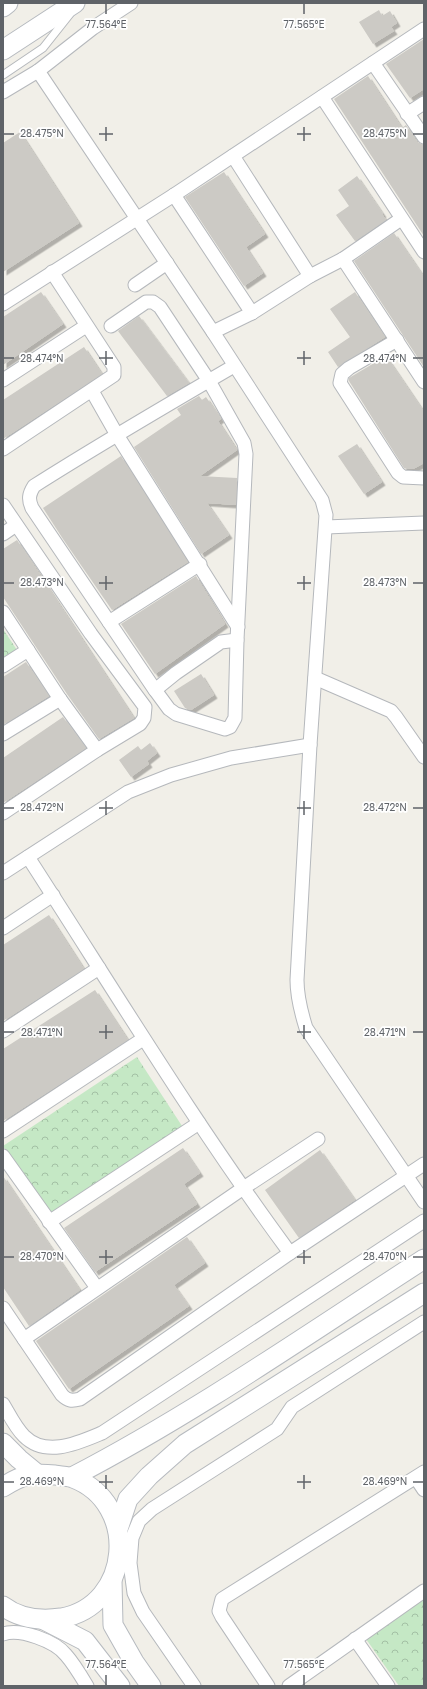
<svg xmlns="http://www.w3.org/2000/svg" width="427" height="1689" font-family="'Golos Text',sans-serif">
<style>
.park{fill:url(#park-crowns)}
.building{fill:#cccac5;filter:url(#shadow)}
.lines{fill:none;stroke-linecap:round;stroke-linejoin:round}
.lane-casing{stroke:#b5b8bc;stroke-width:9}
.street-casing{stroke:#b5b8bc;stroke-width:15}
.secondary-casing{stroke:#b6babf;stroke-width:21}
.lane{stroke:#fff;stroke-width:7}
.street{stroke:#fff;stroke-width:13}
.secondary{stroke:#fff;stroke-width:19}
.ticks{fill:none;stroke:#5f6368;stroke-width:1.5}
.ticks-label{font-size:10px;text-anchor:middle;fill:#5f6368;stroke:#fff;stroke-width:3.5;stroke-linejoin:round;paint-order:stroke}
</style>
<defs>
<pattern id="park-crowns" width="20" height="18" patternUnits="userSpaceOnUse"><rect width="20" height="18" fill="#c5e8c5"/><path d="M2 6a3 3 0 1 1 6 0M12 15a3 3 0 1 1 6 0" fill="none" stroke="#a3c0a4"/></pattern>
<filter id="shadow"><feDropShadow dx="3.5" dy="3.5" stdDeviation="0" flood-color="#0004"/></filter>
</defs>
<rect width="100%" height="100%" fill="#f1efe8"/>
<g class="park">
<polygon points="3,629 19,653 3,663"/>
<polygon points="137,1057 184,1129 50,1217 3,1146"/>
<polygon points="424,1598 424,1686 399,1686 366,1639"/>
</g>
<g class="building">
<polygon points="379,10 382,16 390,11 397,23 391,27 394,31 373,44 359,22"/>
<polygon points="424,39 424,89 410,98 386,64"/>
<polygon points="368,76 402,128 406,125 417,142 424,145 424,236 334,99"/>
<polygon points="20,132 79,223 3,272 3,143"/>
<polygon points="224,172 265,234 246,247 263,273 244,286 185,197"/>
<polygon points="357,176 383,214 382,214 386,220 355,241 336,215 349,206 338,190"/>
<polygon points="394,233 424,277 424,367 354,261"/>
<polygon points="41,292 63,324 3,365 3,317"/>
<polygon points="355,292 385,337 338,367 328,352 350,337 330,309"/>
<polygon points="139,316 189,383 167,396 118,331"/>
<polygon points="84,347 102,374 3,439 3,400"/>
<polygon points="386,356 424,412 424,463 413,469 404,468 349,381 349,378 354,375"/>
<polygon points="199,396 202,400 206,397 221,419 218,421 237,450 200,476 237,478 236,505 207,503 229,535 201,554 134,447 181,415 177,409"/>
<polygon points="357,444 382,482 364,494 338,456"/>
<polygon points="121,456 188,562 112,610 63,539 43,508"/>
<polygon points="17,540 134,718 99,739 67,694 3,597 3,549"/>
<polygon points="196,576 225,624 155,674 121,624"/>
<polygon points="26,662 49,696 3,725 3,677"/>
<polygon points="201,674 214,695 191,710 185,708 174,691"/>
<polygon points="63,717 86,748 3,803 3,758"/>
<polygon points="150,743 157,753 147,761 149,764 131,777 119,760 138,746 141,750"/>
<polygon points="49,915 84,969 3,1021 3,945"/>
<polygon points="95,990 128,1040 3,1121 3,1049"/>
<polygon points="183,1148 200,1173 184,1184 197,1204 95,1272 64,1228"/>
<polygon points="320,1150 355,1200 299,1238 265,1190"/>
<polygon points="3,1176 80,1290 29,1326 3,1287"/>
<polygon points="187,1237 205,1263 174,1285 189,1306 69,1389 36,1341"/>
</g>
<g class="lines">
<g class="lane-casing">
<polyline id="lane" points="3,75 43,48 70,14"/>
</g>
<g class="street-casing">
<g id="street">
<polyline points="373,63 424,137"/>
<polyline points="38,71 213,332 252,313 310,276 343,259 401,219"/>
<polyline points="3,92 38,71 93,28 131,3"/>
<polyline points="322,97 424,252"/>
<polyline points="407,114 424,103"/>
<polyline points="233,156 310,276"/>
<polyline points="174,195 252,313"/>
<polyline points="343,259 424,382"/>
<polyline points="135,285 167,263"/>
<polyline points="3,304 174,195 424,29"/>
<path d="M111,326l35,-24h7l7,5 49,74 35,62 2,11 -9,186 -2,78 -5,9 -5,2 -49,-15 -7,-5 -14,-19 -123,-182c-4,-9 -3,-14 2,-22 66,-42 133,-81 200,-120"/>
<path d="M213,332l109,168 4,15 -16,230 -13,235c0,17 4,32 9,48l118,174"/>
<polyline points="397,340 349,368 342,374 340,383 398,473 403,477 424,478"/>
<polyline points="3,380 86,326"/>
<polyline points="92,391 117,435 238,627"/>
<polyline points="3,449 114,375 114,367 52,272"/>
<polyline points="3,505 91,634 145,707 144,718 140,724 97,750 3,813"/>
<polyline points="326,527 424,523"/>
<polyline points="3,534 16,525"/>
<polyline points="3,612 60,699 97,750"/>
<polyline points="109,622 200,564"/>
<polyline points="3,666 28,650"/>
<polyline points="315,678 391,711 396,717 424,757"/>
<polyline points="155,690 176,673 221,642 237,640"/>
<polyline points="3,734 60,699"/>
<path d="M28,857c86,133 168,269 262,396"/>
<polyline points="3,873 128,792 171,775 231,758 310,745"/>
<polyline points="3,928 53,895"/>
<polyline points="3,1031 99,968"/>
<polyline points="3,1131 143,1039"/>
<polyline points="3,1156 97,1288"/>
<polyline points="49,1222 199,1123"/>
<path d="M3,1308l59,87c6,6 10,6 18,4l210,-146 134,-89"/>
<polyline points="24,1339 242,1189 318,1139"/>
<path d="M3,1404c6,10 12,23 21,32 22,22 54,7 78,-3l322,-212"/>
<polyline points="416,1478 424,1490"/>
<path d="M3,1634c17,-6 52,7 63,21 8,9 15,21 21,31"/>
<polyline points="355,1639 388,1686"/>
<polyline points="194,1686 143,1612 134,1593 130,1563 132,1538 139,1521 152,1509 277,1429 292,1407 424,1322"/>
<polyline points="268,1686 222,1617 219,1611 222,1599 424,1472"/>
<polyline points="289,1686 424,1591"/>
</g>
</g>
<g class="secondary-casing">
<g id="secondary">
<polyline points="3,7 8,3"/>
<polyline points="3,50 75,3"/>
<polyline points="3,1443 19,1459 36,1473"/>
<path d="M72,1477c123,-64 236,-143 352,-218"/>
<path d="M3,1487c20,-13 29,-14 52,-12 5,1 13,1 18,3 67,25 59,128 -12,140 -21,3 -41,1 -58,-12"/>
<polyline points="118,1529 128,1499 149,1476 185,1444 424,1293"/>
<polyline points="112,1580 113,1625 134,1662 151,1686"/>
<polyline points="44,1620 85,1641 120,1686"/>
</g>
</g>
<use href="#lane" class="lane"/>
<use href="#street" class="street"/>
<use href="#secondary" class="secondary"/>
</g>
<path class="ticks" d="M106,4v10M304,4v10M106,127v14M304,127v14M4,134h10M99,134h14M297,134h14M413,134h10M106,351v14M304,351v14M4,358h10M99,358h14M297,358h14M413,358h10M106,576v14M304,576v14M4,583h10M99,583h14M297,583h14M413,583h10M106,801v14M304,801v14M4,808h10M99,808h14M297,808h14M413,808h10M106,1025v14M304,1025v14M4,1032h10M99,1032h14M297,1032h14M413,1032h10M106,1250v14M304,1250v14M4,1257h10M99,1257h14M297,1257h14M413,1257h10M106,1475v14M304,1475v14M4,1482h10M99,1482h14M297,1482h14M413,1482h10M106,1675v10M304,1675v10"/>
<g class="ticks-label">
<text x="106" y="28">77.564°E</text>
<text x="304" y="28">77.565°E</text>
<text x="42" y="137">28.475°N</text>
<text x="385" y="137">28.475°N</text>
<text x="42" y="362">28.474°N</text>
<text x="385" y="362">28.474°N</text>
<text x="42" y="586">28.473°N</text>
<text x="385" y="586">28.473°N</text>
<text x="42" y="811">28.472°N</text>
<text x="385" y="811">28.472°N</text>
<text x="42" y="1036">28.471°N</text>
<text x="385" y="1036">28.471°N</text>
<text x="42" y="1260">28.470°N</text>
<text x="385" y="1260">28.470°N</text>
<text x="42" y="1485">28.469°N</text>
<text x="385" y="1485">28.469°N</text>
<text x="106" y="1668">77.564°E</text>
<text x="304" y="1668">77.565°E</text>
</g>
<rect width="427" height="1689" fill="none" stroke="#5f6368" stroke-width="8"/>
</svg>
